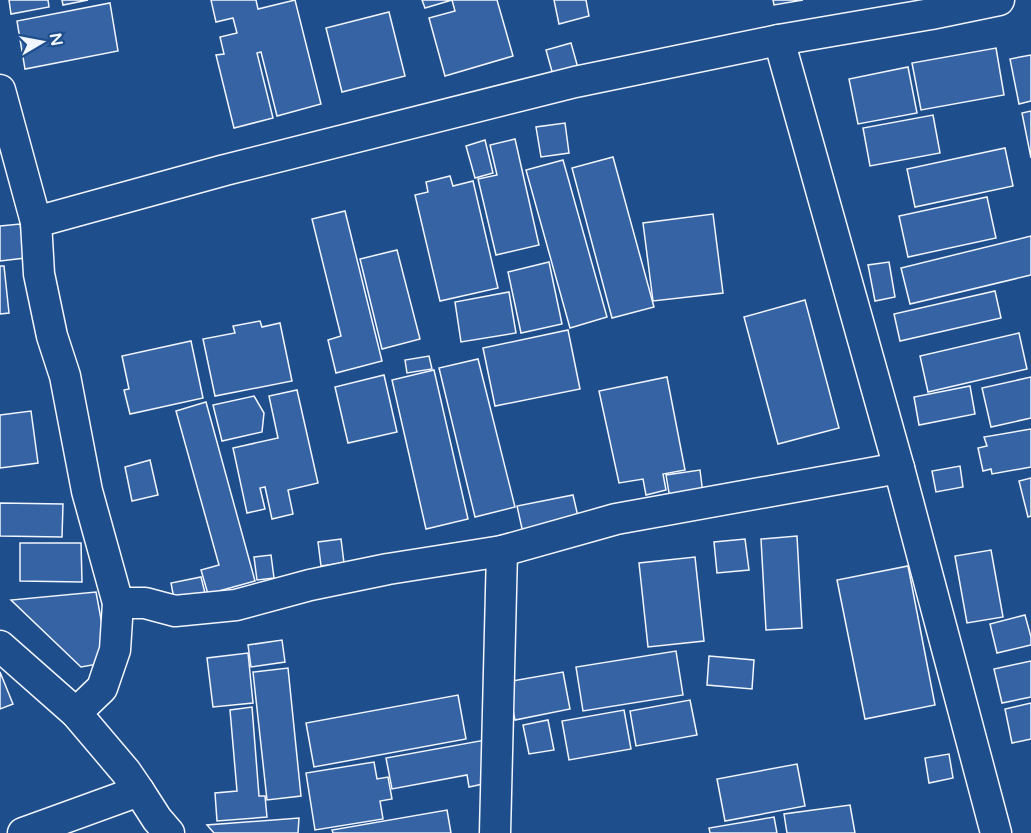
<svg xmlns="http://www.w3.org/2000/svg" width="1031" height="833" font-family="'Varela Round',sans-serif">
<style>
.building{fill:#3563a3;stroke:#f2f6ff;stroke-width:1.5}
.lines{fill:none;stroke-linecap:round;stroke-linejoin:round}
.street-casing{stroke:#f2f6ff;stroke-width:33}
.street{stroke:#1f4e8c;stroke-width:30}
</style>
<rect width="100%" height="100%" fill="#1f4e8c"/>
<g class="building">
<polygon points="9,0 48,0 49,7 11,14"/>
<polygon points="62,0 88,0 63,5"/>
<polygon points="211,0 256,0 258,9 295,0 321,104 277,116 261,52 257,53 273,118 234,128 216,55 224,54 220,37 237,33 233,18 216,22"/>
<polygon points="422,0 497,0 513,56 445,76 429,18 455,11 452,0 425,8"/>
<polygon points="554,0 586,0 589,16 559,24"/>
<polygon points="773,0 803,0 774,5"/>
<polygon points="110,3 118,51 25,69 17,21"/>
<polygon points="389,12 405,76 342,92 326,28"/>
<polygon points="571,43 578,68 553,75 546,50"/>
<polygon points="996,48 1004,95 921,110 912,63"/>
<polygon points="1031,55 1031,101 1019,104 1010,59"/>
<polygon points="908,67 917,113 858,124 849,79"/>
<polygon points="1031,111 1031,158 1022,113"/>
<polygon points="933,115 940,153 870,166 863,128"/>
<polygon points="565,123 569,153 541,157 536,127"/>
<polygon points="515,139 539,245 496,255 478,179 497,175 490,145"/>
<polygon points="485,140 493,173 475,178 466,146"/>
<polygon points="1005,148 1013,186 915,207 907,169"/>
<polygon points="613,157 654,307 612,318 572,168"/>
<polygon points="563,160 607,317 570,328 526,170"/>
<polygon points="450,176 453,186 473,181 498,288 440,301 415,195 428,192 426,182"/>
<polygon points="987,197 996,238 908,257 899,216"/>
<polygon points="345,211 382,361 336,373 328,340 341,336 312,219"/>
<polygon points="713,214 723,293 653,301 643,223"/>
<polygon points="20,224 25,258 0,261 0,226"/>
<polygon points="1031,236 1031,275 910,304 901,268"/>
<polygon points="397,250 420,339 382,349 360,259"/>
<polygon points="549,262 562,324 521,333 508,272"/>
<polygon points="889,262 895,297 875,301 868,265"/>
<polygon points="0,266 4,266 9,313 0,314"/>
<polygon points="995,291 1001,318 900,341 894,314"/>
<polygon points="509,292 516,333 461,342 455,302"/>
<polygon points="805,300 839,428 778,444 744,317"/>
<polygon points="260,321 262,327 280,323 292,381 215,396 203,339 235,333 233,326"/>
<polygon points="568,330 580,389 495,406 483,348"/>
<polygon points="1019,333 1027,369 928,392 920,356"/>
<polygon points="191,341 203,398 130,414 124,390 129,389 122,356"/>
<polygon points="429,356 432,369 407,373 405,360"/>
<polygon points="478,359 515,507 475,517 439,368"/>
<polygon points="434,370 468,519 426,529 392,380"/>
<polygon points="384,375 397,432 348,443 335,387"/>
<polygon points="667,377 685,470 663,474 666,490 646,495 643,479 619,483 599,391"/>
<polygon points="1031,377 1031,418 991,427 982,388"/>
<polygon points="970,386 975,414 919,425 914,397"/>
<polygon points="297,390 318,483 288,490 293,514 272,519 265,487 260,488 265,509 247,513 233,448 278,438 269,396"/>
<polygon points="254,396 264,413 262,432 222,441 213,405"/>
<polygon points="206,402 255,581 208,594 201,570 219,565 176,411"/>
<polygon points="31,411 38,463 0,468 0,415"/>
<polygon points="1031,429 1031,467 992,474 991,469 983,471 978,448 987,446 984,437"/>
<polygon points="150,460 158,495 132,501 125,467"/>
<polygon points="960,466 963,487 936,492 932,471"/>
<polygon points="700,470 703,494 670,499 666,475"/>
<polygon points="1031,478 1031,516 1028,517 1019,481"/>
<polygon points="573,495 579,521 523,533 517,506"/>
<polygon points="0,503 63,504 62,537 0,536"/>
<polygon points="797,536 802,628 766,630 761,539"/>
<polygon points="341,539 344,563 321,566 318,542"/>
<polygon points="745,539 749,570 717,573 714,542"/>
<polygon points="20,543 81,543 82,582 20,581"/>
<polygon points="991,550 1003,617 967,623 955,556"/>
<polygon points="271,555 274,578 257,580 254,557"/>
<polygon points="695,557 704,641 648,647 639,563"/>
<polygon points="908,566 935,705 865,719 837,580"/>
<polygon points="201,577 205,593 174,599 171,583"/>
<polygon points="96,592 109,662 81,667 11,600"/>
<polygon points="1025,615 1031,637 1031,645 997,653 990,624"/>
<polygon points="282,640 285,662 251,667 248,645"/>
<polygon points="676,651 683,695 583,711 576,667"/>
<polygon points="248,653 253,703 213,707 207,658"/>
<polygon points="709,656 754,660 752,689 707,685"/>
<polygon points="1031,661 1031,697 1002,703 994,669"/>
<polygon points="288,668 301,796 267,800 253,672"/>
<polygon points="0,672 13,704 0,709"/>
<polygon points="563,672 570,709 515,720 507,682"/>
<polygon points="458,695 466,739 314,767 306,723"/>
<polygon points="690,700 697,735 636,746 630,711"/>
<polygon points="1031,703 1031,739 1012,743 1005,709"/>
<polygon points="252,707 259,796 265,796 267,817 217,821 215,793 237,791 230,710"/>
<polygon points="624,710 631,749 569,760 562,721"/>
<polygon points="548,720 554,750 529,754 523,725"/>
<polygon points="485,740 492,782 469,787 467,775 392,789 386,758"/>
<polygon points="949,754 953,778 929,783 925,758"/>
<polygon points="374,762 377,779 388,777 392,799 380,801 383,819 315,830 306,773"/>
<polygon points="797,764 805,806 725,821 717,779"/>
<polygon points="850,805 855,833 787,833 784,814"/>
<polygon points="447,810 451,833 333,833 332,830"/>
<polygon points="774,817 777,833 710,833 709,828"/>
<polygon points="299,818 298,833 214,833 207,825"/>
</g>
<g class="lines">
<g class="street-casing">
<g id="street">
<polyline points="779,40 899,468 996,833"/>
<polyline points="0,90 36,222 39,274 52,336 65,376 87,491 118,603 115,650 102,688 76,713"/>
<polyline points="36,222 225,170 575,82 779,40 931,14 999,0"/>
<polyline points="118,603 145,603 175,611 236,605 310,585 388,569 502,551 616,519 899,468"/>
<polyline points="0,646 76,713 126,772 139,791 157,819 169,833"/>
<polyline points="23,833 139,791"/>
<polyline points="495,833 502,551"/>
</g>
</g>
<use href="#street" class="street"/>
</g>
<g transform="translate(42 42) rotate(80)" stroke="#1f4e8c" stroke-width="4.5" paint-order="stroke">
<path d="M0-4.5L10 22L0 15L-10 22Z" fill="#f2f6ff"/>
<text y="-9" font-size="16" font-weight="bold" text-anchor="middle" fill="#f2f6ff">N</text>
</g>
</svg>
